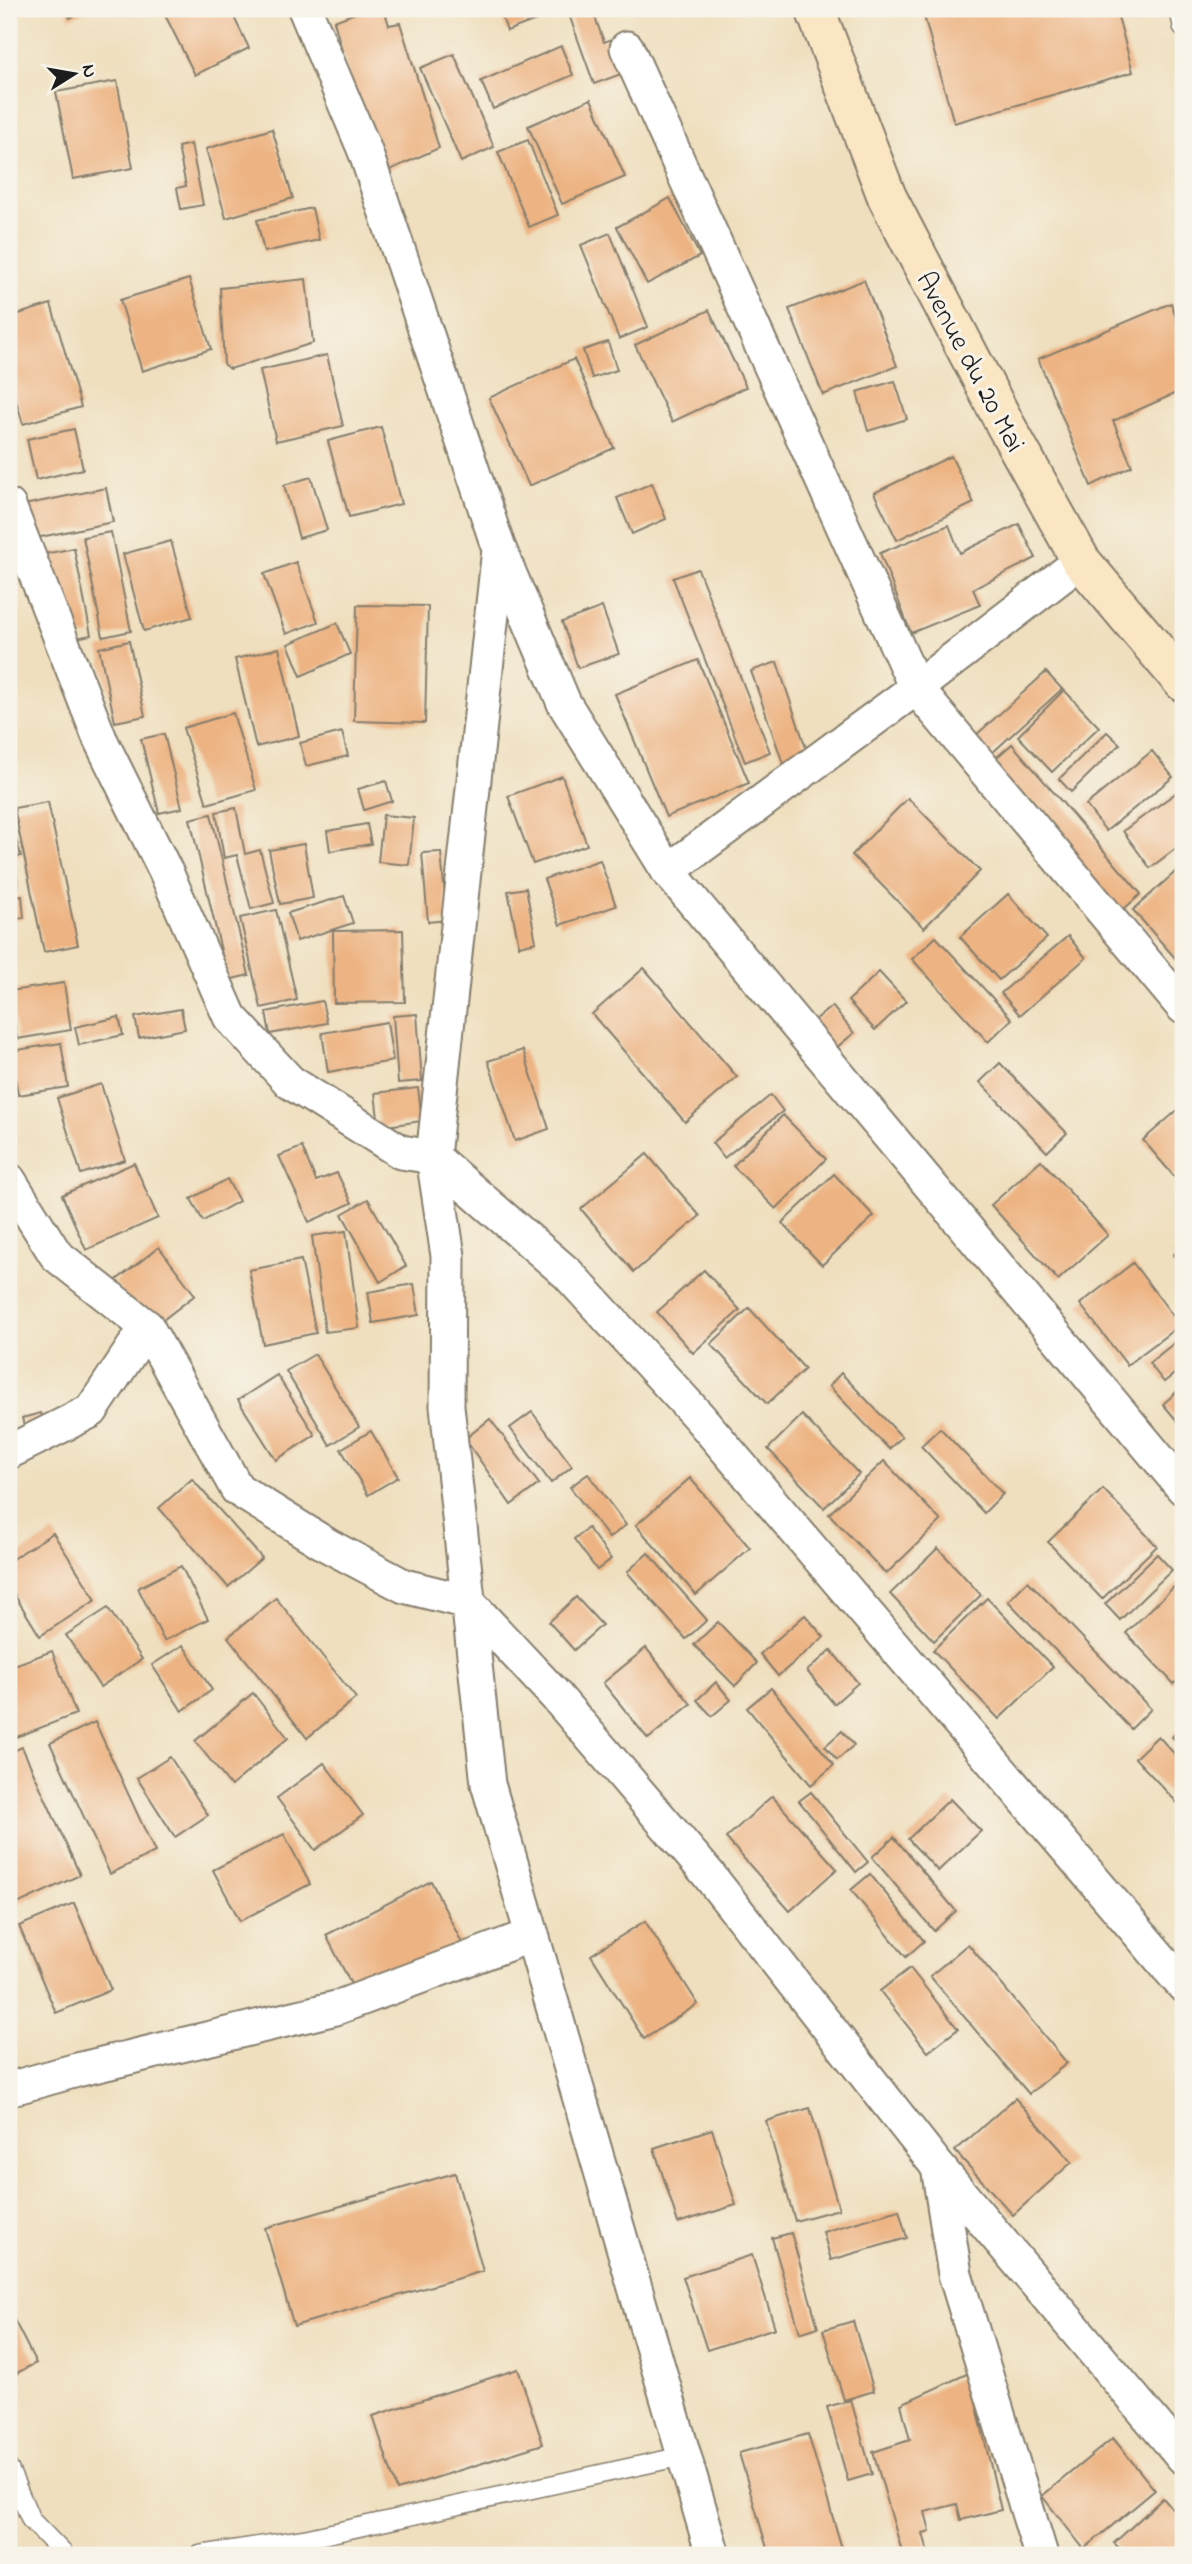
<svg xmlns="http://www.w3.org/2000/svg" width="1192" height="2564" font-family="'Indie Flower',sans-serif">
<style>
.building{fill:#edb382}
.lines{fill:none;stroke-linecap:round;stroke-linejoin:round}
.lane-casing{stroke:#867e6d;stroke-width:21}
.street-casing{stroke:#867e6d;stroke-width:37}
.secondary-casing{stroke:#867e6d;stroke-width:42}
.lane{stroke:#fff;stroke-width:18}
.street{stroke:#fff;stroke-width:33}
.secondary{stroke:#fbe6c4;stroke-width:38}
.labels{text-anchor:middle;stroke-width:6;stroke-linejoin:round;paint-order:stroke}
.street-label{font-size:28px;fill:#1c1c1c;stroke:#f7f3e8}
</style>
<rect width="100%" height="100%" fill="#f7f3e8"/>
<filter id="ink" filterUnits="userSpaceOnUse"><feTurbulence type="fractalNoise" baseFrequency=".0143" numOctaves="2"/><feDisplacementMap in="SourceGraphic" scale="14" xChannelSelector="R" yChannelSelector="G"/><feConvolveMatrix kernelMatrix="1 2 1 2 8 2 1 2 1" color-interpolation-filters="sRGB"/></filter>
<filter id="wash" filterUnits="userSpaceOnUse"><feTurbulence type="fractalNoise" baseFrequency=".00686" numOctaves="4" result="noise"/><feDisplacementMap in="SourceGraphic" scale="28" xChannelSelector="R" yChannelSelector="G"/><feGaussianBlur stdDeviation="1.57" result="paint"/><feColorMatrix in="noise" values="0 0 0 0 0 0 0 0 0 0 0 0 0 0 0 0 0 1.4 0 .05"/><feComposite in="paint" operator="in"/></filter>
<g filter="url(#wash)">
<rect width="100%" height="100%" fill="#efdfbe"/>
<g id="blocks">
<g class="building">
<polygon points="66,9 91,9 70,18"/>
<polygon points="162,9 230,9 249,48 195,75"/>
<polygon points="366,9 384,9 389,25 400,23 439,148 376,176 334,21"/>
<polygon points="499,9 565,9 507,31"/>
<polygon points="567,9 592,9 604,42 620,36 632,70 594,84"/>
<polygon points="922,9 1116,9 1133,72 954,123"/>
<polygon points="561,46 573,75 493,109 481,81"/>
<polygon points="454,54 494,147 461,162 420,68"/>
<polygon points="117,81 133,168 73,179 56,92"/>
<polygon points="591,99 625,177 562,204 528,126"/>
<polygon points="272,129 293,198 226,218 206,149"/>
<polygon points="528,140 558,215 529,227 498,152"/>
<polygon points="191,144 203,205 181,209 177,188 186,186 178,147"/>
<polygon points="670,198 700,256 647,284 617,227"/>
<polygon points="312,208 319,240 264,252 257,220"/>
<polygon points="610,233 648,327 619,339 581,245"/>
<polygon points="189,279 211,349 142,371 120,300"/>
<polygon points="306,279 313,343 230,369 224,365 220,288"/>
<polygon points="864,280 897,366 823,395 789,309"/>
<polygon points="1171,303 1183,340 1183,390 1113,421 1132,466 1091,486 1038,359"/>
<polygon points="51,304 81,407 23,424 9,377 9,317"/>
<polygon points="709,310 746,387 672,422 635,345"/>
<polygon points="608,342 617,370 592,378 583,350"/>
<polygon points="327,355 343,426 276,441 260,370"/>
<polygon points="574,359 614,448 529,486 489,398"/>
<polygon points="895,381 907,419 868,431 857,392"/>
<polygon points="381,427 401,504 349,517 328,441"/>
<polygon points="74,429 83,469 36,480 27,439"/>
<polygon points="951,456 974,503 897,540 874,493"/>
<polygon points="311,477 327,530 299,538 284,485"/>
<polygon points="652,483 666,519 632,534 617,498"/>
<polygon points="106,488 113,522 31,539 24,505"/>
<polygon points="1019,524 1036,558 973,589 980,605 911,633 880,553 949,525 960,553"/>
<polygon points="111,532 131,631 103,637 83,537"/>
<polygon points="171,541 192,617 144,631 123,554"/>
<polygon points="74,548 91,635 47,644 30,557"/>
<polygon points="296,562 318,622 286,634 264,574"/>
<polygon points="698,569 770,752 745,762 673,578"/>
<polygon points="357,605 428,606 425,723 354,721"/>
<polygon points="602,607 619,654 578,668 562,622"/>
<polygon points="337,623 350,654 301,676 288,644"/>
<polygon points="129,641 145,716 115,722 99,648"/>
<polygon points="279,648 299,736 256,747 235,659"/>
<polygon points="698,660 749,783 666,817 615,694"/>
<polygon points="777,662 809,757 784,766 751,671"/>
<polygon points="1046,672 1062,689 991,754 975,736"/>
<polygon points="1064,690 1099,727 1052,772 1018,736"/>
<polygon points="233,713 256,790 207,804 183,728"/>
<polygon points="342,732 348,756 306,766 300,743"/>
<polygon points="1107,732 1120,744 1071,792 1059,779"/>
<polygon points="164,734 182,808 159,813 141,739"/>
<polygon points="1012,744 1141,894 1117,915 989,764"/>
<polygon points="1152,751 1173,777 1106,831 1086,805"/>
<polygon points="562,776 587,845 533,864 508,796"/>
<polygon points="386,781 392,801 364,810 358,789"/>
<polygon points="1180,790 1183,795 1183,843 1150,868 1123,831"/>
<polygon points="908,798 980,871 924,928 852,855"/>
<polygon points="48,802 78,945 44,952 14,808"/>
<polygon points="236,808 245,854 260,850 274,903 251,909 237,855 224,858 216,812"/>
<polygon points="211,814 249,975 228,980 190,819"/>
<polygon points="383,815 414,818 409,865 378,862"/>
<polygon points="9,817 21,856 9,859"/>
<polygon points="367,824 371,844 330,851 327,831"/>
<polygon points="304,844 313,898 280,904 269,850"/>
<polygon points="441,852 447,920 428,922 422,853"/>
<polygon points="600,860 616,906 560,925 544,879"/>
<polygon points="16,864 18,889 9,890 9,865"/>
<polygon points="1183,865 1183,967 1133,910"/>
<polygon points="526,888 536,942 519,946 508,891"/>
<polygon points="1008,894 1047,938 999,980 960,937"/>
<polygon points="22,896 24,918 9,920 9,898"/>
<polygon points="344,896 353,923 297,941 288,913"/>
<polygon points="276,910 297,1000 261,1008 240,918"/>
<polygon points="403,930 405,1002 334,1003 333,931"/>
<polygon points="1068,936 1086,958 1020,1015 1001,993"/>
<polygon points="936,937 1012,1019 988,1042 912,959"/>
<polygon points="644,968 737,1077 685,1122 592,1014"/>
<polygon points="879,972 906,1001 875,1030 848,1001"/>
<polygon points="64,983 71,1030 17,1039 10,991"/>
<polygon points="322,1001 327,1023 270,1034 266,1012"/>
<polygon points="832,1006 854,1033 831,1052 809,1025"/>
<polygon points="181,1009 185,1029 139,1038 135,1017"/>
<polygon points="417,1014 422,1081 398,1083 393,1016"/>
<polygon points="119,1017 123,1035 79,1045 75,1027"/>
<polygon points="387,1022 393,1061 328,1072 322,1033"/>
<polygon points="61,1043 68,1087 18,1095 11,1051"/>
<polygon points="523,1050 549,1129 515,1141 488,1061"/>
<polygon points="1000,1063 1067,1133 1047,1152 980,1082"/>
<polygon points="101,1084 125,1160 81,1174 57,1098"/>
<polygon points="418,1088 422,1121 379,1127 375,1093"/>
<polygon points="771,1095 783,1111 724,1158 712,1143"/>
<polygon points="1181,1107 1183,1109 1183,1187 1143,1140"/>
<polygon points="783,1115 826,1159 776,1209 733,1166"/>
<polygon points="302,1147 316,1181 337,1173 352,1203 309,1222 279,1156"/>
<polygon points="647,1154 700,1216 634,1272 581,1209"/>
<polygon points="1041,1160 1108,1235 1058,1280 991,1205"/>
<polygon points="134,1163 158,1218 86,1250 62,1195"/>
<polygon points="834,1174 874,1216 822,1265 782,1223"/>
<polygon points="227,1179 239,1201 203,1221 191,1199"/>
<polygon points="368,1199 406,1266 380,1282 342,1214"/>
<polygon points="346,1231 359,1328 325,1332 312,1236"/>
<polygon points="1183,1246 1183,1267 1173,1255"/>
<polygon points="159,1247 195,1295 150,1330 114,1282"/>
<polygon points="301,1260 316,1333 263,1344 249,1270"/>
<polygon points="1133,1263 1180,1325 1127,1365 1080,1304"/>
<polygon points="704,1270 740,1310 693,1353 657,1312"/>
<polygon points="414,1284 419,1315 373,1323 368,1292"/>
<polygon points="749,1308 805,1369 767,1404 711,1344"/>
<polygon points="1183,1336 1183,1367 1164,1382 1149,1363"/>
<polygon points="315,1354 359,1427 330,1445 286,1371"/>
<polygon points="841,1373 902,1437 889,1449 829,1386"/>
<polygon points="277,1375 315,1435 276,1460 238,1400"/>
<polygon points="1183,1386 1183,1428 1163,1404"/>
<polygon points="532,1412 572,1466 551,1483 510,1428"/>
<polygon points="41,1413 49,1439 29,1444 22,1418"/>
<polygon points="802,1415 859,1474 824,1508 768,1449"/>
<polygon points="490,1419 539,1484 511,1505 465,1439"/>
<polygon points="940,1428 1003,1494 984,1513 921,1446"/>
<polygon points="371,1431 398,1477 368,1495 341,1449"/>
<polygon points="884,1461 941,1521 886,1574 829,1514"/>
<polygon points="588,1474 626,1525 609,1538 570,1487"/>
<polygon points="690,1478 750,1548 696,1595 636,1525"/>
<polygon points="192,1479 262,1558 228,1587 159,1508"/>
<polygon points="1103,1489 1157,1546 1102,1599 1048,1542"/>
<polygon points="588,1528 611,1559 597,1570 574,1539"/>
<polygon points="53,1533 96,1600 40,1636 9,1586 9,1561"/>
<polygon points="938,1548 981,1595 934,1641 890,1594"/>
<polygon points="648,1553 707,1620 686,1639 627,1572"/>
<polygon points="1157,1554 1172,1570 1120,1620 1105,1604"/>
<polygon points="181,1566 208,1619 164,1641 138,1588"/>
<polygon points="1028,1581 1151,1709 1131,1729 1008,1601"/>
<polygon points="1179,1582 1183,1587 1183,1674 1174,1684 1126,1633"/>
<polygon points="576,1597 602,1625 574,1650 549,1622"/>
<polygon points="276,1598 356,1698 307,1738 228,1637"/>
<polygon points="987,1598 1053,1667 999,1719 933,1650"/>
<polygon points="108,1608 142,1659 100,1687 66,1635"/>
<polygon points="805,1615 824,1637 778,1676 760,1654"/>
<polygon points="718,1622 757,1663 735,1686 694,1645"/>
<polygon points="183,1645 212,1690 182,1711 152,1665"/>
<polygon points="646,1648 691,1704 648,1739 603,1683"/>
<polygon points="831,1650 858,1683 834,1704 807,1671"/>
<polygon points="52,1651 76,1714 9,1740 9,1667"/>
<polygon points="716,1682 731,1700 712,1716 697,1700"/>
<polygon points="771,1688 834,1765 811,1785 747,1708"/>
<polygon points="253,1693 288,1738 231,1786 195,1741"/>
<polygon points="95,1722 155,1852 110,1874 50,1743"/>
<polygon points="1183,1725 1183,1748 1172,1737"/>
<polygon points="842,1731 854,1745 837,1760 825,1746"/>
<polygon points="1158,1736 1183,1763 1183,1809 1135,1758"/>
<polygon points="22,1747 80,1875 13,1906 9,1896 9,1753"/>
<polygon points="170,1757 208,1815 175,1837 137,1778"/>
<polygon points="324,1763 363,1815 315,1850 277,1798"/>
<polygon points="811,1792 868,1862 856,1872 799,1801"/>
<polygon points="772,1796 837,1869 790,1911 726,1838"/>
<polygon points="950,1799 981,1831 938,1871 908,1839"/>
<polygon points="284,1834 310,1884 240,1921 213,1870"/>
<polygon points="894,1837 956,1911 934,1931 872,1857"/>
<polygon points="870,1874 924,1941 906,1957 851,1890"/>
<polygon points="431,1881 464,1947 359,2000 326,1935"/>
<polygon points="74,1903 111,1990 56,2013 19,1926"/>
<polygon points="645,1921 698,2004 644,2039 591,1955"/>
<polygon points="968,1944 1067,2063 1029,2094 930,1976"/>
<polygon points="910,1968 958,2029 928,2052 880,1991"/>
<polygon points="1015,2098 1072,2162 1013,2215 955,2151"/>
<polygon points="810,2108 839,2209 795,2221 766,2121"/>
<polygon points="712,2129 736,2205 678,2223 654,2148"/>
<polygon points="455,2173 483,2271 294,2326 265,2228"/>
<polygon points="899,2210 907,2238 831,2260 823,2232"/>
<polygon points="791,2233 818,2327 800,2333 772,2238"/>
<polygon points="752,2255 775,2328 707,2350 683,2277"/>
<polygon points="9,2310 36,2363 9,2377"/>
<polygon points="853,2321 874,2391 844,2400 823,2330"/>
<polygon points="518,2369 543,2444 397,2490 373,2416"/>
<polygon points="969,2373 1001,2510 961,2520 957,2504 925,2512 930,2531 923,2533 929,2555 903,2555 873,2452 910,2440 901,2404"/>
<polygon points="851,2400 872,2474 848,2481 827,2407"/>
<polygon points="808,2434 844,2555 769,2555 739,2453"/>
<polygon points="1113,2438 1155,2490 1084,2549 1042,2496"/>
<polygon points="1163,2498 1183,2521 1183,2555 1126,2555 1114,2543"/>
</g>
</g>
</g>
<g filter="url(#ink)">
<use href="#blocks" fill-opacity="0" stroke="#867e6d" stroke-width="2"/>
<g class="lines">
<g class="lane-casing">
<g id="lane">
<polyline points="1179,9 1183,28"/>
<polyline points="9,2469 31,2520 65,2555"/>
<polyline points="200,2555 304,2539 683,2456"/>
</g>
</g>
<g class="street-casing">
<g id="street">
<polyline points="305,9 365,151 499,549 433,1157 448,1256 447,1406 488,1784 713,2555"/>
<polyline points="627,48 916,688 1183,1007"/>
<polyline points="9,506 100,739 166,872 230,1017 290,1082 401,1152 433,1157 568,1274 699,1417 1183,1985"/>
<polyline points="500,551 564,703 668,871 1183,1488"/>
<polyline points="668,871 916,688 1081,561"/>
<polyline points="9,1180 56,1255 147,1327 237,1489 327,1545 404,1586 468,1602 555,1695 708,1874 938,2167 1183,2457"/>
<polyline points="9,1452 91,1411 147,1327"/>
<polyline points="9,2089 77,2070 336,2008 532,1935"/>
<polyline points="938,2167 955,2274 1041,2555"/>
</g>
</g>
<g class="secondary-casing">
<polyline id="secondary" points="815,9 887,197 1006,426 1081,561 1183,682"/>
</g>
<use href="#lane" class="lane"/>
<use href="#street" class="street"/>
<use href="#secondary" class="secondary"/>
</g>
</g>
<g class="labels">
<g class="street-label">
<text transform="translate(972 361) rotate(62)" y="10">Avenue du 20 Mai</text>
</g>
</g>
<rect width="1192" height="2564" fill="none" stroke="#f7f3e8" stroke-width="35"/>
<g transform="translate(74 74) rotate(79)" stroke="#f7f3e8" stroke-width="5" paint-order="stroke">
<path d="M0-5L12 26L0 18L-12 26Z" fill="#1c1c1c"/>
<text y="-10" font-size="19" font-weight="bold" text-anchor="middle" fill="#1c1c1c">N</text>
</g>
</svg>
